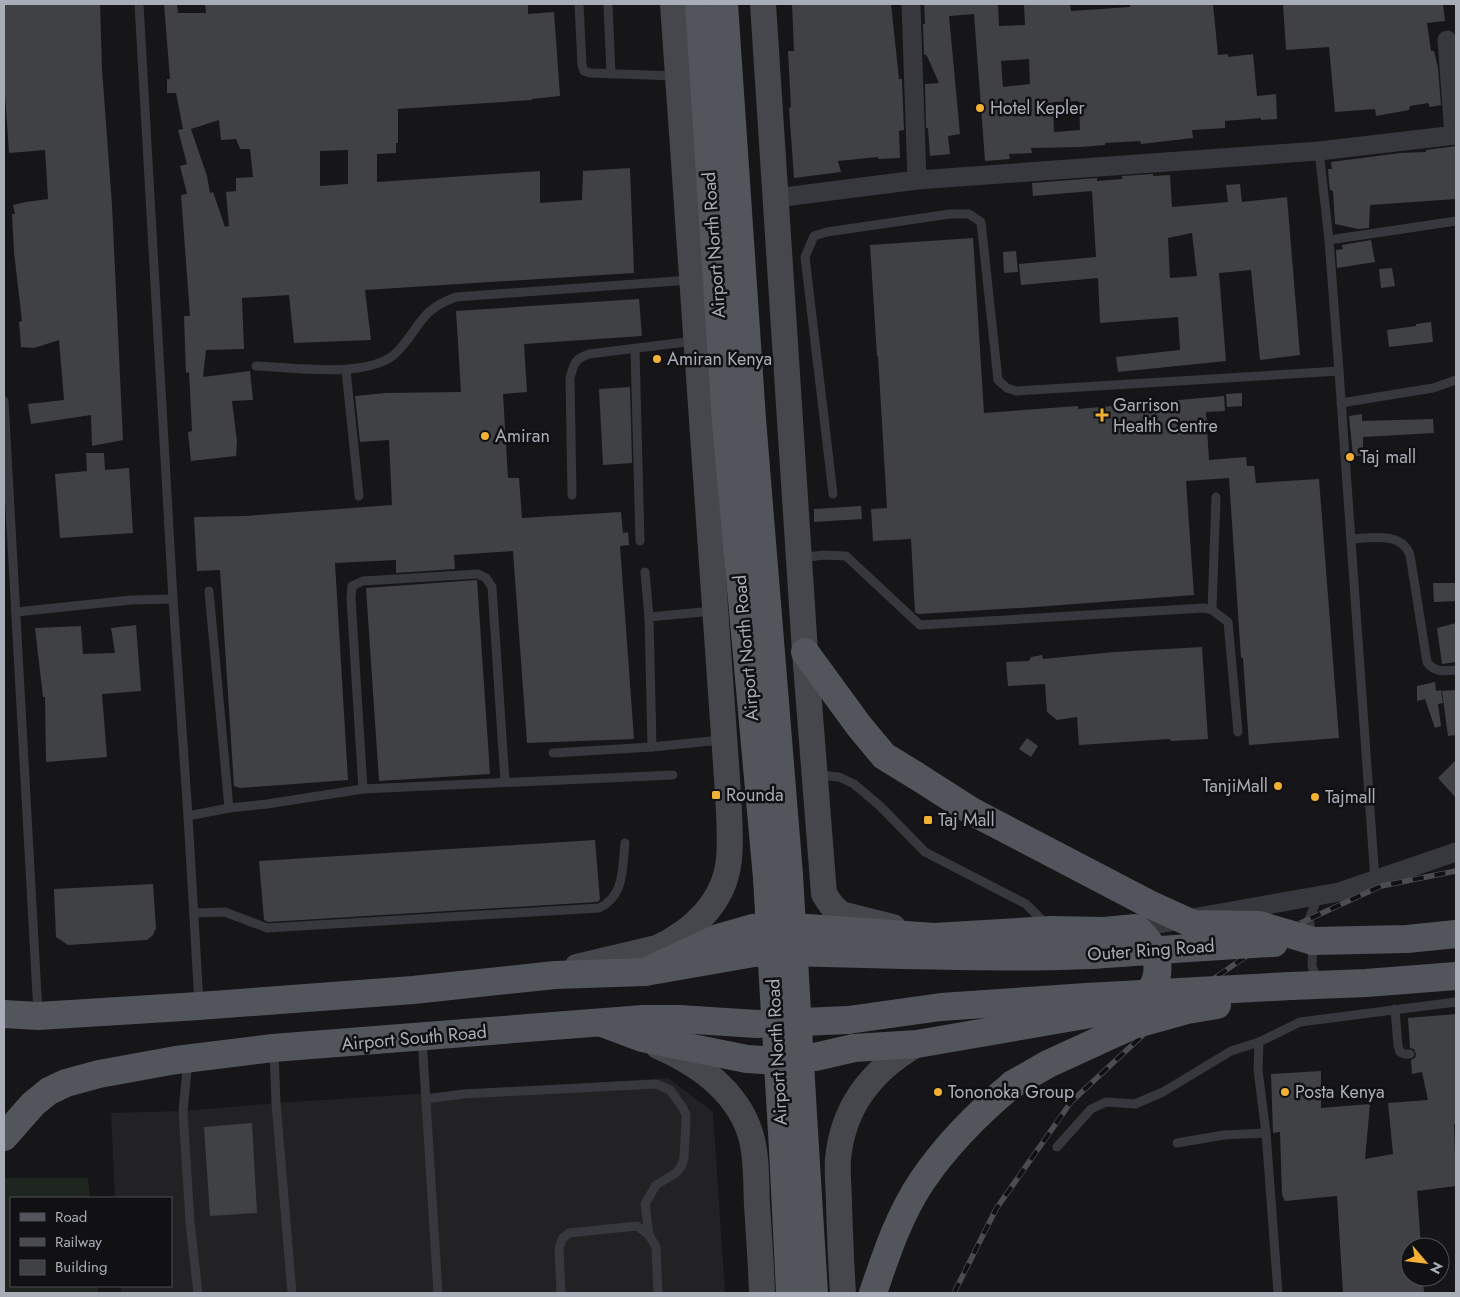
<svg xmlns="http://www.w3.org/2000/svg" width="1460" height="1297" font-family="Jost,sans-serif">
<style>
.built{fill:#222225}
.green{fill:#1e261f}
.building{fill:#404145;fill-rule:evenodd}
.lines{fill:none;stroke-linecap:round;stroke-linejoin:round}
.lane{stroke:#37383d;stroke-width:9}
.street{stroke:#37383d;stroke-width:19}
.secondary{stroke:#45474d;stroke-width:26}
.primary{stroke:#53555c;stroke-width:28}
.rail-casing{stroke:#4a4c52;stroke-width:5.5}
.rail{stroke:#111113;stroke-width:4;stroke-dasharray:11;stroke-linecap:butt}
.primary-bridge{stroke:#53555c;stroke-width:28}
.poi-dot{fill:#f2b134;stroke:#111113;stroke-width:2}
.labels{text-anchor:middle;stroke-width:5;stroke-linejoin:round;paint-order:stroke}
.poi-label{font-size:18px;fill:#a8adb8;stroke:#111113;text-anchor:start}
.street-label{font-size:18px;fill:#a8adb8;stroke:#111113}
</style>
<rect width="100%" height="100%" fill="#161618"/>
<polygon class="built" points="668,1078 713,1112 725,1293 121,1293 121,1286 171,1286 171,1198 115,1198 111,1113 183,1111 276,1103"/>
<polygon class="green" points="4,1178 88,1178 90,1198 11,1198 11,1286 98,1286 98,1293 4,1293"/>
<g class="building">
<polygon points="4,4 100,4 102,69 112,205 123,440 92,446 91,415 31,424 28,404 64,400 59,340 34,348 21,347 19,322 22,321 14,252 12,214 15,214 13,205 26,202 48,199 45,150 9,153 4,81"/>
<path d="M164,4h13l1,9h28l-1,-9h323v10l26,-2 6,84 -28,3v1l-134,9v34h-2v10l-19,1v28l163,-11v32l42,-3 1,-29 47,-3 4,105 -269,17 6,50 -77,3 -5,-48 -47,3 2,51 -38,1 -3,27 47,-6 3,29 -21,1 5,41 -1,14 -45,5 -3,-29 4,-1 -3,-59 -3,1 -2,-57h6l-9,-121 6,-1 -7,-28 7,-2 -9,-34 5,-1 -7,-36h-9v-14h3zM219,120l2,20 15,-1 4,10h10l3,28 -17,1v13l-10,1 3,34 -4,1 -12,-35 -3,1 -3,-17 -16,-47zM348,150v34l-28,2v-35z"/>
<polygon points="792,4 891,4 899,79 902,79 904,130 899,131 900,158 878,159 878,157 838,161 841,172 794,178 789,108 791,107 788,51 794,51"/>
<path d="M924,4h74l1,22 26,-1 -1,-21h46l1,7 59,-4v-3h83l5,51 10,-1v3l25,-3 4,42 19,-2 1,25 -16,1v-2l-36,3v7l-33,2 1,8 -52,6 -1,-3 -35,2v2l-24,2 -50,1 1,5 -23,1 1,5 -25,2 -11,-147 -25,2 11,118 -12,2 2,18 -20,2 -2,-28h-2l-1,-44 14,-1 -12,-27 -3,-2 -1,-30h2zM1029,59l1,25 -27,3 -2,-26zM1079,101l1,29 -26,2 -1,-30z"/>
<polygon points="1283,4 1443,4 1445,21 1427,23 1431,51 1434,51 1438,68 1441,105 1430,107 1428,103 1410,106 1409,110 1376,116 1375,109 1335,112 1329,47 1286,50"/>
<polygon points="1456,146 1456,199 1370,205 1369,228 1358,229 1335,224 1333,191 1330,190 1329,182 1328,169 1332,169 1331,162 1400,153 1426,152 1426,150"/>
<path d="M1153,174v2l17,-1 2,32 56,-5 -2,-17 14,-1 2,18 45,-5 13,158 -40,5 -9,-90 -32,3 7,88 -108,11 -2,-15 64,-7 -2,-33 -78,6 -2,-45 -77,7 -2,-21 77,-7 -4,-66 -59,5 -1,-13 65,-5v3l25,-2v-3zM1192,233l5,43 -27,2 -2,-40z"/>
<polygon points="973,238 984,413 1078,406 1078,409 1224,396 1225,411 1206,412 1209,460 1246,457 1247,466 1254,466 1256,483 1319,479 1339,738 1249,745 1243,658 1241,658 1229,478 1186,481 1194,595 1035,607 918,614 915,612 911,539 873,541 871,509 887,508 878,356 877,356 870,245"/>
<polygon points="1371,240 1375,262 1337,268 1336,250 1343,249 1342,245"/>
<polygon points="1016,251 1018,272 1004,273 1003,252"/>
<polygon points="1392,268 1395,286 1381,288 1379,269"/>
<polygon points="639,299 642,336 524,344 527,392 503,394 508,478 519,478 522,518 621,512 623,533 628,532 629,545 620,546 634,739 527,743 513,551 454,555 455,569 396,573 396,560 335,563 348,780 240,788 234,786 220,570 197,571 194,517 245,516 392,505 389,440 360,442 355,396 386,393 461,392 456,311"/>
<polygon points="1431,322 1433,342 1389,347 1387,330 1416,326 1416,324"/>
<polygon points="630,387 632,463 603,465 599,389"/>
<polygon points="1242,393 1242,406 1227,407 1226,394"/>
<polygon points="1362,414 1362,421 1433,419 1434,433 1363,437 1363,456 1353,456 1349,416"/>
<polygon points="86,453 104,453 105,470 129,468 133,533 60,538 55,474 87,471"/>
<polygon points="861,506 862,519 814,522 814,509"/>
<polygon points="477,580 490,774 379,781 366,588"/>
<polygon points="1433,583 1456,583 1456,601 1434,602"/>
<polygon points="1456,623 1456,662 1442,664 1437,628"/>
<polygon points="136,625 141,691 102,694 107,757 46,762 45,697 43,697 35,628 81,626 83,654 115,653 111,628"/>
<polygon points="1202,647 1208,739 1171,741 1170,739 1079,745 1077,717 1057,720 1047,712 1045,684 1008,686 1006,662 1029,661 1031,657 1042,655 1043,659 1114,652"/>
<polygon points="1435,682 1436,691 1441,690 1443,703 1438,704 1441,726 1435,728 1425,699 1417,701 1417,686"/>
<polygon points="1456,690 1456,735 1448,736 1442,691"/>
<polygon points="1027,738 1038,746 1031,757 1019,749"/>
<polygon points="1456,760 1456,798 1438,778"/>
<polygon points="595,840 600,900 597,902 268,922 264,920 259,861"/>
<polygon points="153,884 156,928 153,935 147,940 68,945 56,937 54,889"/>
<polygon points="1456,1014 1456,1124 1454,1124 1456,1186 1417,1191 1421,1247 1410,1247 1410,1277 1423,1277 1424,1293 1343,1293 1337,1196 1285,1201 1282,1195 1280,1132 1273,1133 1271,1074 1321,1071 1321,1108 1370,1104 1365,1159 1393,1154 1388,1103 1428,1100 1422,1072 1412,1074 1411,1060 1415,1058 1416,1054 1414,1049 1410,1048 1408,1018"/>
<polygon points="252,1123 257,1213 210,1216 204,1127"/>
</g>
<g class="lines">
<g class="lane">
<polyline points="139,4 173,599 188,816 199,1003"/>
<polyline points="579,4 582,65 584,71 590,73 676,76"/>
<polyline points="608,4 611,74"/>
<polyline points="1319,151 1329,240 1339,371 1375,880"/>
<polyline points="1329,240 1456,221"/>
<polyline points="635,350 640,541"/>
<path d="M256,366c37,1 116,14 142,-15 23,-25 22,-41 58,-54l234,-17"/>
<polyline points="346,370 359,496"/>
<polyline points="4,401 38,1013"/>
<polyline points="1341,403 1433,388 1456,380"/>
<polyline points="833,494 805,257 814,236 827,232 950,214 969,214 981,222 998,380 1007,388 1016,391 1339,371"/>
<path d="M572,495l-2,-117c4,-14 4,-19 19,-24l105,-13"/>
<polyline points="1216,497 1212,610 1228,622 1238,732"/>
<path d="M1351,539c19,-1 51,-8 59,16l17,107c8,11 17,9 29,8"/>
<polyline points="802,558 823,555 846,556 920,625 1204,608 1212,610"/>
<polyline points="645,572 649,617 652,747 721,740"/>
<polyline points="209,591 229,808"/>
<polyline points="16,612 131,600 173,599"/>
<polyline points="649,617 713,611"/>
<polyline points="553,753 652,747"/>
<polyline points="818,775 839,777 854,784 880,806 925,852 1026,904 1047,925"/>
<polyline points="363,789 351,599 352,586 363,581 478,574 486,578 492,587 505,782"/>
<polyline points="188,816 229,808 267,804 363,789 673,775"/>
<path d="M194,913l31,-1 42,16 332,-20c26,-12 23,-40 26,-65"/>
<polyline points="1317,981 1312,966 1313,941 1309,919 1319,895"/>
<polyline points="1395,1009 1398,1046 1400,1052 1404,1054 1410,1054"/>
<polyline points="422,1038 438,1293"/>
<polyline points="274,1051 276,1103 292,1293"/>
<polyline points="188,1060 183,1111 190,1222 198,1293"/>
<polyline points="426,1099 463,1094 656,1084 670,1090 683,1108 686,1115 686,1122 684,1158 682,1165 676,1173 656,1185 645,1204 649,1235"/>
<polyline points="1177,1143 1224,1135 1266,1133"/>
<polyline points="1057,1147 1091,1109 1106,1102 1135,1104 1163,1092 1231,1051 1259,1042"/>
<polyline points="561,1293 559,1249 562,1239 569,1233 637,1226 649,1235 656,1247 658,1293"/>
<polyline points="1278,1293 1266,1133 1258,1070 1259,1042 1300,1022 1456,1002"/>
</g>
<g class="street">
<polyline points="911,4 917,180"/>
<polyline points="1447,40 1454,135"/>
<polyline points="776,198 917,180 1319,151 1456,135"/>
<polyline points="1136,928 1339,892 1456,852"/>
</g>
<g class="secondary">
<polyline points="763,4 805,652 824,894 832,906 841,914 893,927"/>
<path d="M577,967l80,-19c36,-17 68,-46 72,-89 2,-21 0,-44 -1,-66l-55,-789"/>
<path d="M658,1046c41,18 80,45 93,90 6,21 5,48 6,69 2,30 4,59 5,88"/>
<path d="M843,1293c-2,-29 -3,-59 -4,-88 0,-15 -2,-31 -1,-46 5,-53 34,-89 79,-115"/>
</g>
<g class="primary">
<polyline points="699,4 726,422 767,878"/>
<polyline points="724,4 752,419 789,875"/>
<polyline points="805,652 859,726 884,756 915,775"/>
<polyline points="1313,941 1407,939 1456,934"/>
<polyline points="1291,986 1366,983 1456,976"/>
<polyline points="4,1014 38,1016 199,1006 413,990 555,975 645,972 754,953 786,952 903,955"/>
<path d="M602,1023l40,15 105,21 16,1 52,-3 39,-9 63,-4 220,-38c28,-24 27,-53 -1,-78l-32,3 -53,-1 -117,7 -155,-11 -26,2 -35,10 -73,34"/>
<polyline points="4,1137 33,1104 49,1091 66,1083 99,1074 176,1060 273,1048 643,1019 679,1019 757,1024 848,1020"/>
<polyline points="805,1148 814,1293"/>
<polyline points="783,1149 790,1293"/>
<path d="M873,1293c13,-38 26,-78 49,-112 25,-37 56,-68 91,-97"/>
</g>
<g class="rail-casing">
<polyline id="rail" points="954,1293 996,1209 1071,1102 1173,1007 1281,932 1381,886 1456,871"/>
</g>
<use href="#rail" class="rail"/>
<g class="primary-bridge">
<polyline points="915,775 973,812 1149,904 1193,924 1259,925 1313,941"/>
<polyline points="789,875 805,1148"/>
<polyline points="767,878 783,1149"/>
<path d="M903,955c62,1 125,3 188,0 61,-4 122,-9 183,-12"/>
<polyline points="848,1020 941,1007 1086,997 1291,986"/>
<polyline points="1013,1084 1048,1064 1133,1025 1187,1010 1217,1005"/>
</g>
</g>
<g class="poi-dot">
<circle cx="980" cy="108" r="5"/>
<circle cx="657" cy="359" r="5"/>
<path d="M1099.5 407.5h5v5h5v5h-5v5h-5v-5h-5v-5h5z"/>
<circle cx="485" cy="436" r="5"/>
<circle cx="1350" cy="457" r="5"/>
<circle cx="1278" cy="786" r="5"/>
<rect x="711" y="790" width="10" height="10" rx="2.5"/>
<circle cx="1315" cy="797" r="5"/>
<rect x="923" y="815" width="10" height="10" rx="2.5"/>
<circle cx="938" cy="1092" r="5"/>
<circle cx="1285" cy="1092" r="5"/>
</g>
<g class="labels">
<g class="poi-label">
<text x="990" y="114">Hotel Kepler</text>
<text x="667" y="365">Amiran Kenya</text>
<text x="1113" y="411">Garrison<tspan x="1113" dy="21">Health Centre</tspan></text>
<text x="495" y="442">Amiran</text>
<text x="1360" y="463">Taj mall</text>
<text x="1268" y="792" text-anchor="end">TanjiMall</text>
<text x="726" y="801">Rounda</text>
<text x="1325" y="803">Tajmall</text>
<text x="938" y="826">Taj Mall</text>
<text x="948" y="1098">Tononoka Group</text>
<text x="1295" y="1098">Posta Kenya</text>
</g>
<g class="street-label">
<text transform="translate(714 245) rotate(-94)" y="6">Airport North Road</text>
<text transform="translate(746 648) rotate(-95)" y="6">Airport North Road</text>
<text transform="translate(1151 950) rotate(-4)" y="6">Outer Ring Road</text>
<text transform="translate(414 1038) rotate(-5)" y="6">Airport South Road</text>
<text transform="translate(777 1052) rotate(-93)" y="6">Airport North Road</text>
</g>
</g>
<rect width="1460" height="1297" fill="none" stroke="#a8adb8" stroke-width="10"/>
<rect x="10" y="1197" width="162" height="90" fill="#111113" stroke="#4d4f55"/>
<rect x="20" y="1213" width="25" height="8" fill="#53555c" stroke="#4d4f55"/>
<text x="55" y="1222" font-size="15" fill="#a8adb8">Road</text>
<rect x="20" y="1238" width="25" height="8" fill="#4a4c52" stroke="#4d4f55"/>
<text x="55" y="1247" font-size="15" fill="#a8adb8">Railway</text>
<rect x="20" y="1260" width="25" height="15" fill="#404145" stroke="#4d4f55"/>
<text x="55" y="1272" font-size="15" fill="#a8adb8">Building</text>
<g transform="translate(1425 1262) rotate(118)"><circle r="24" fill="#111113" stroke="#4d4f55"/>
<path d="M0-4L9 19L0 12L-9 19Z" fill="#f2b134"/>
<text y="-8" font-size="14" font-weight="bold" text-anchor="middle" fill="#a8adb8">N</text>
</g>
</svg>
